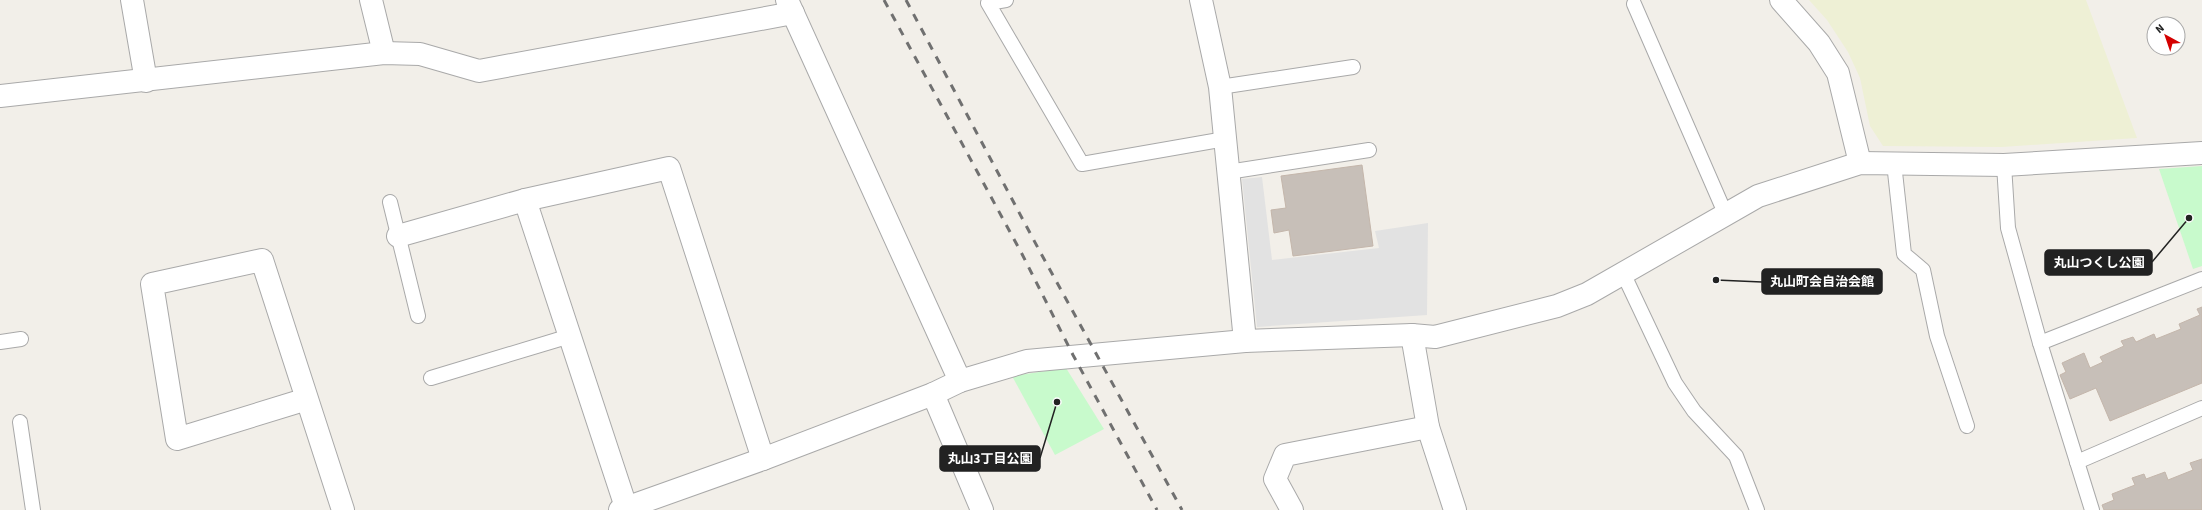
<svg xmlns="http://www.w3.org/2000/svg" width="2202" height="510" font-family="'Source Sans 3','Noto Sans JP',sans-serif">
<style>
.farmland{fill:#eef0d5}
.park{fill:#c8facc}
.parking{fill:#e2e2e2}
.building{fill:#c7bfb8;stroke:#c4b6ab}
.lines{fill:none;stroke-linecap:round;stroke-linejoin:round}
.lane-casing{stroke:#a9a9a9;stroke-width:16}
.street-casing{stroke:#a9a9a9;stroke-width:24}
.lane{stroke:#fff;stroke-width:14}
.street{stroke:#fff;stroke-width:22}
.rail{stroke:#707070;stroke-width:3;stroke-dasharray:8 8;stroke-linecap:butt}
.leader{fill:none;stroke:#222;stroke-width:1.5}
.callout-dot{fill:#222;stroke:#fff;stroke-width:1.5}
.callout{fill:#222;stroke:#222;stroke-width:1.5}
.callout-label{font-size:13px;text-anchor:middle;font-weight:bold;fill:#fff}
</style>
<rect width="100%" height="100%" fill="#f2efe9"/>
<polygon class="farmland" points="1809,0 2086,0 2137,138 2002,147 1883,146 1870,126 1860,78 1848,52 1827,20"/>
<g class="park">
<polygon points="2202,166 2202,266 2193,269 2159,169"/>
<polygon points="1066,368 1104,429 1055,455 1012,376"/>
</g>
<polygon class="parking" points="1262,177 1272,260 1379,248 1375,231 1428,223 1427,315 1257,327 1242,179"/>
<g class="building">
<polygon points="1362,165 1373,246 1293,256 1289,230 1274,233 1271,210 1286,208 1281,176"/>
<polygon points="2202,307 2202,383 2110,421 2096,388 2070,399 2060,375 2066,372 2062,363 2084,353 2090,368 2103,362 2100,357 2124,346 2121,341 2133,337 2136,342 2154,334 2156,339 2181,329 2179,324 2200,315 2197,309"/>
<polygon points="2202,459 2202,510 2104,510 2102,505 2114,500 2112,494 2135,485 2132,478 2144,474 2146,479 2165,472 2168,480 2193,470 2190,463"/>
</g>
<g class="lines">
<g class="lane-casing">
<g id="lane">
<polyline points="1006,0 988,3 1082,164 1225,139"/>
<polyline points="1634,4 1725,213"/>
<polyline points="1220,87 1353,67"/>
<polyline points="1894,163 1904,254 1923,270 1937,336 1967,426"/>
<polyline points="2004,165 2008,228 2040,343 2092,510"/>
<polyline points="1228,172 1369,150"/>
<polyline points="390,202 418,316"/>
<polyline points="1623,273 1675,383 1694,411 1736,456 1757,510"/>
<polyline points="0,342 21,339"/>
<polyline points="2040,343 2202,279"/>
<polyline points="431,378 570,336"/>
<polyline points="20,422 33,510"/>
<polyline points="2077,462 2202,408"/>
</g>
</g>
<g class="street-casing">
<g id="street">
<polyline points="132,0 146,81"/>
<polyline points="371,0 384,53"/>
<polyline points="787,0 960,381"/>
<polyline points="1201,0 1220,87 1245,341"/>
<polyline points="1781,0 1819,43 1838,73 1860,163"/>
<polyline points="0,96 384,53 420,54 479,71 793,13"/>
<polyline points="525,200 627,510"/>
<polyline points="398,236 525,200 669,168 763,459"/>
<polyline points="1412,335 1428,427 1455,510"/>
<polyline points="933,394 982,510"/>
<polyline points="307,399 177,439 152,284 262,260 343,510"/>
<polyline points="620,510 763,459 933,394 960,381 1027,361 1245,341 1412,335 1435,337 1557,306 1587,294 1758,196 1860,163 2004,165 2202,153"/>
<polyline points="1292,510 1275,479 1285,455 1428,427"/>
</g>
</g>
<use href="#lane" class="lane"/>
<use href="#street" class="street"/>
<g class="rail">
<polyline points="884,0 1022,254 1073,355 1157,510"/>
<polyline points="906,0 1038,248 1182,510"/>
</g>
</g>
<path class="leader" d="M2189 218L2152 262M1716 280L1762 282M1057 402L1040 458"/>
<g class="callout-dot">
<circle cx="2189" cy="218" r="4"/>
<circle cx="1716" cy="280" r="4"/>
<circle cx="1057" cy="402" r="4"/>
</g>
<g class="callout">
<rect x="2045" y="250" width="107" height="25" rx="4"/>
<rect x="1762" y="269" width="120" height="25" rx="4"/>
<rect x="940" y="446" width="100" height="25" rx="4"/>
</g>
<g class="callout-label">
<text x="2099" y="267">丸山つくし公園</text>
<text x="1822" y="286">丸山町会自治会館</text>
<text x="990" y="463">丸山3丁目公園</text>
</g>
<g transform="translate(2166 36) rotate(320)"><circle r="19" fill="#ffffff" stroke="#a7a7a7"/>
<path d="M0-3L7 15L0 10L-7 15Z" fill="#d40000"/>
<text y="-6" font-size="11" font-weight="bold" text-anchor="middle" fill="#222222">N</text>
</g>
</svg>
